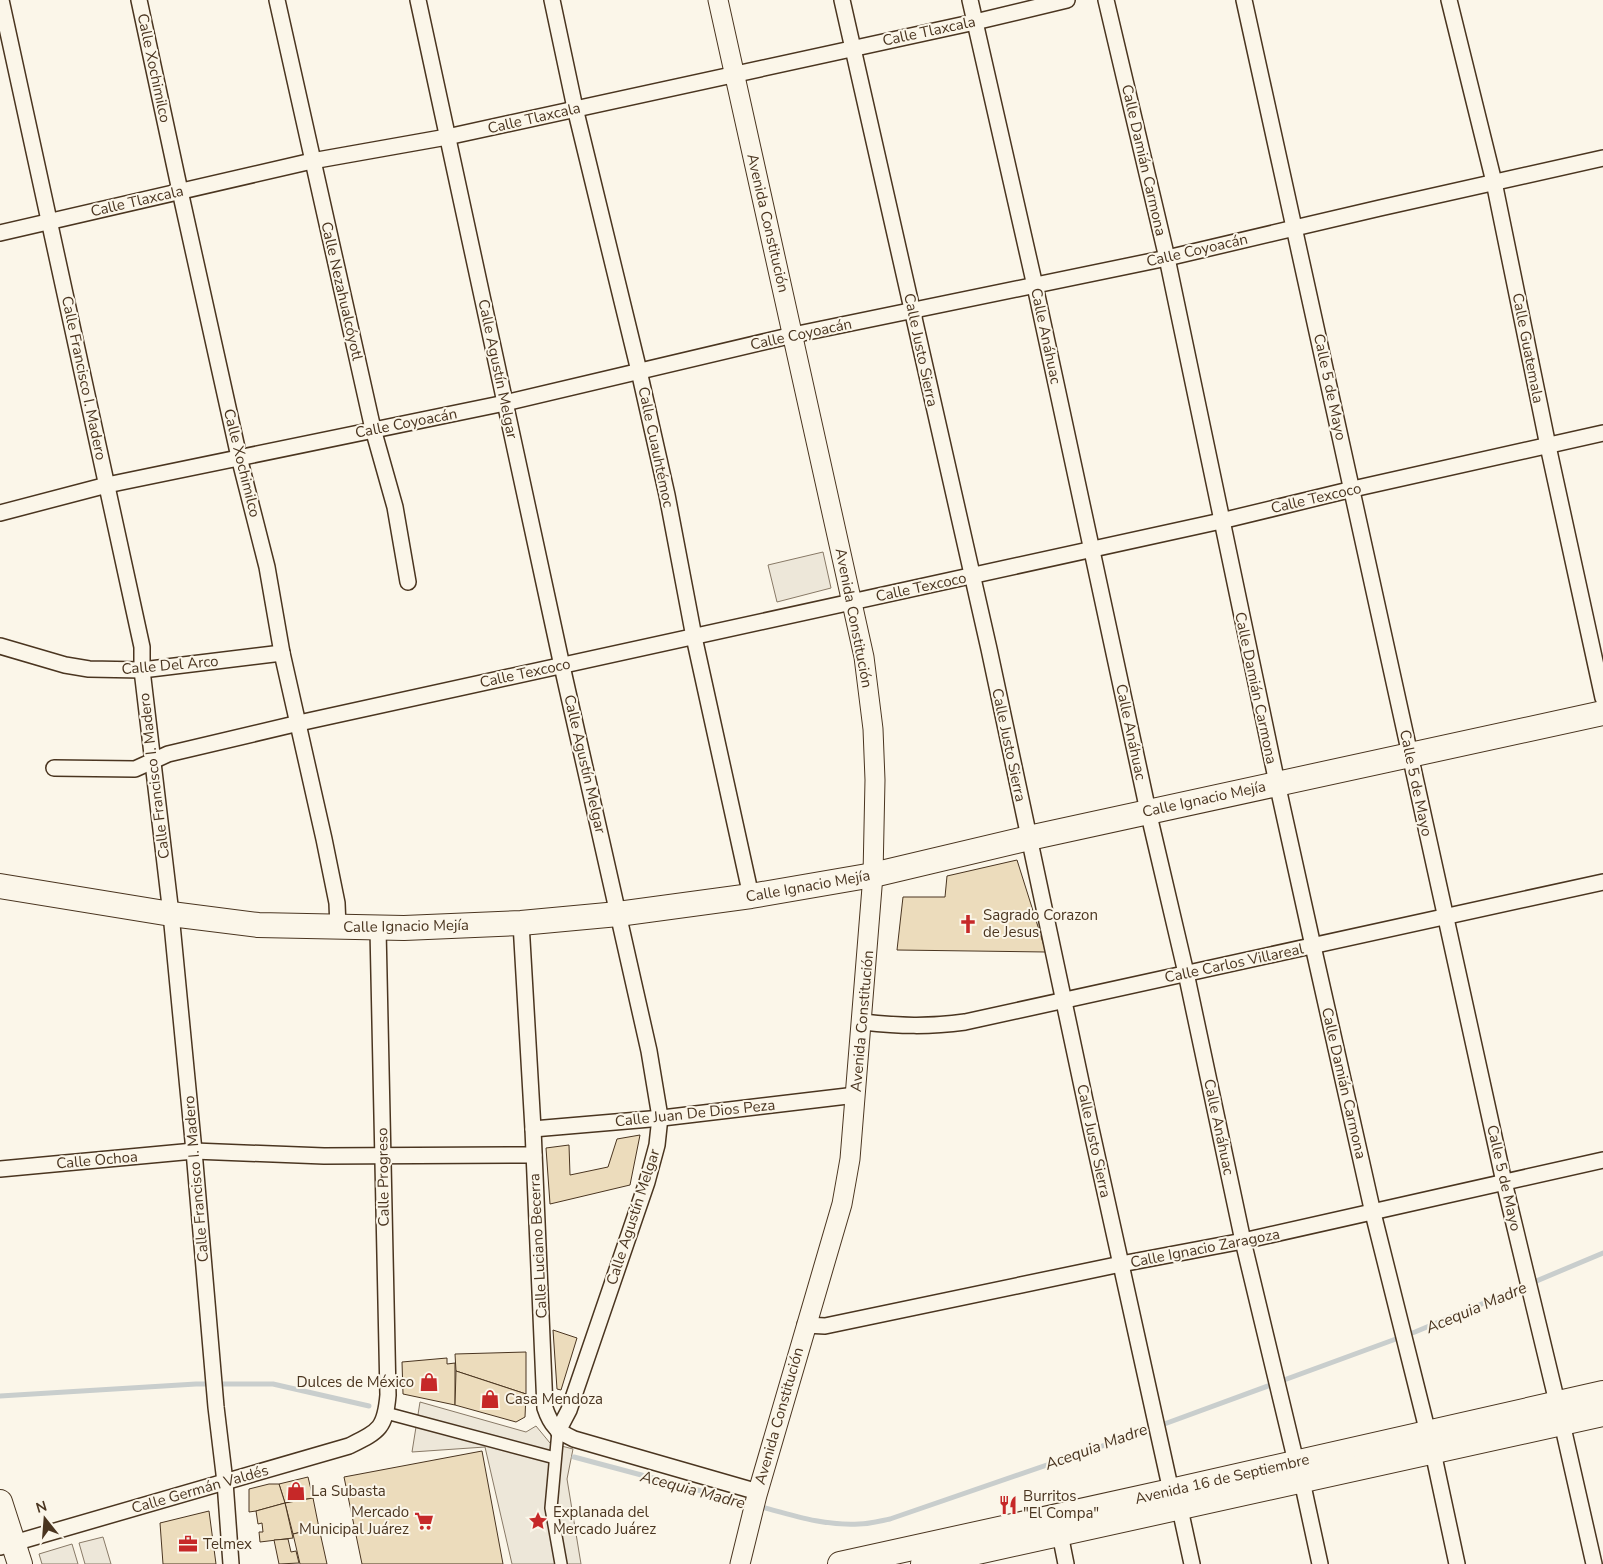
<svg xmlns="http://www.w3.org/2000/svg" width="1603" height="1564" font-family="'Nunito Sans',sans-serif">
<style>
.parking{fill:#ede7d9;stroke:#887966}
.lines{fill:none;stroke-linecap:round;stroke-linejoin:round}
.stream{stroke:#c9cecd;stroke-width:5}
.building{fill:#ecdcbc;stroke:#4a3520}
.pedestrian-casing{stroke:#4a3520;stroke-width:14}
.minor-casing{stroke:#4a3520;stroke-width:18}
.tertiary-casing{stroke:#4a3520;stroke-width:21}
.primary-casing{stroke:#4a3520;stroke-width:26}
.pedestrian{stroke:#fbf6e9;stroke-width:11}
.minor{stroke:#fbf6e9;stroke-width:15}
.tertiary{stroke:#fbf6e9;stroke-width:19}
.primary{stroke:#fbf6e9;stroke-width:24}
.labels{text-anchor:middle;stroke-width:4;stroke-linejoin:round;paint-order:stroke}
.street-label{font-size:15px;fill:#4a3520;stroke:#fbf6e9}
.poi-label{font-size:15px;fill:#4a3520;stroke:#fbf6e9;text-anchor:start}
.water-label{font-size:16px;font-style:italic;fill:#4a3520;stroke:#fbf6e9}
</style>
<rect width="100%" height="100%" fill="#fbf6e9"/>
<g class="parking">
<polygon points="823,552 831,588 777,602 768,565"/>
<polygon points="420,1402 526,1432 536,1426 550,1443 573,1449 567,1479 581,1564 512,1564 485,1447 412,1452"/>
<polygon points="103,1537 111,1564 85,1564 79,1543"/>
<polygon points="72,1544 78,1564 42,1564 39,1554"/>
</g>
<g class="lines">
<g class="stream">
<polyline points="0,1396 196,1384 273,1384 369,1406"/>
<polyline points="574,1457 750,1504"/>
<path d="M758,1506c34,9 66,20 101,18 11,0 21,-3 31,-5l247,-85 278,-102 188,-79"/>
</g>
</g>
<g class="building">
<polygon points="1017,860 1046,952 897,950 903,897 945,897 947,876"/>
<polygon points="640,1135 630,1185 550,1204 546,1148 569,1145 570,1175 608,1167 617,1139"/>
<polygon points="553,1330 577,1338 561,1390 557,1389"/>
<polygon points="526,1352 526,1394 456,1371 455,1354"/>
<polygon points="447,1358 447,1364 455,1363 455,1405 403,1394 402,1362"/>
<polygon points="456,1371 526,1394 525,1417 516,1422 455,1405"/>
<polygon points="482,1451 503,1564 362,1564 344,1477"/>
<polygon points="308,1477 313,1498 285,1503 279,1484"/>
<polygon points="269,1484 279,1484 285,1503 256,1511 249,1512 249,1489"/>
<polygon points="313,1498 319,1528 293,1534 285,1503"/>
<polygon points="285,1503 293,1538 260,1542 259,1532 263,1532 262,1523 258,1524 256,1511"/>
<polygon points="209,1511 216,1564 163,1564 160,1523"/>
<polygon points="319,1528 327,1564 300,1564 293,1534"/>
<polygon points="288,1539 291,1552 296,1551 299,1563 279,1564 274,1540"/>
</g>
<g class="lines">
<g class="pedestrian-casing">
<g id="pedestrian">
<polyline points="386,1413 555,1458"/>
<polyline points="558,1431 551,1508 561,1564"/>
</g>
</g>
<g class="minor-casing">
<g id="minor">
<polyline points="1,0 142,647 142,670 171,914 194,1151 216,1407 225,1482 231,1564"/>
<polyline points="139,0 180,191 239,457 267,567 282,653 324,839 337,903 338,928"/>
<polyline points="277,0 373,429 395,507 408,582"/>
<polyline points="418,0 562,666 649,1051 660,1117 657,1145 647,1182 569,1410 558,1431"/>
<polyline points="552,0 575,108 639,371 667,495 694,637 751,896"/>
<polyline points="842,0 989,649 1090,1124 1171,1491"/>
<polyline points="970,0 1035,286 1148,811 1186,973 1243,1241 1296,1462"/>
<polyline points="1106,0 1167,258 1277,783 1313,946 1373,1213 1428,1433"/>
<polyline points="1244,0 1504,1182 1562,1423 1594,1564"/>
<polyline points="1449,0 1494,182 1548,446 1603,698"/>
<polyline points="0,233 312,161 447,137 975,22 1067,0"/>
<polyline points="0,513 107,485 505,403 793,335 1167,258 1380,208 1603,158"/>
<polyline points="0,646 65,665 89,669 142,670 282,653"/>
<polyline points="54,768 135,769 168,754 299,723 1221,521 1353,489 1603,433"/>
<path d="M521,923l12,206 12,279c6,18 12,23 29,31l184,53"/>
<path d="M863,1022c37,4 65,5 102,0l638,-140"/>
<polyline points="533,1129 662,1118 856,1095"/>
<polyline points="0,1169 194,1151 324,1156 534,1155"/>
<polyline points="805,1325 825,1326 1121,1264 1243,1241 1603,1160"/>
<polyline points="1433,1452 1457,1564"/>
<polyline points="1302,1481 1320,1564"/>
<polyline points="1180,1509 1192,1564"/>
<polyline points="1060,1534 1066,1564"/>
<path d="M0,1547l349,-101c30,-15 36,-17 39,-51l-10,-466"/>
</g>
</g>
<g class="tertiary-casing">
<polyline id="tertiary" points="718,0 864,657 873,729 875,780 873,875 850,1159 842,1204 757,1495 740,1564"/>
</g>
<g class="primary-casing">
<g id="primary">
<polyline points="0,886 171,914 258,925 404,928 521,923 618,914 751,896 873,875 1029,838 1603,713"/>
<polyline points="0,1502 20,1564"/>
<polyline points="840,1564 1171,1491 1603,1393"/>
<polyline points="923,1564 1603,1414"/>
</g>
</g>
<use href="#pedestrian" class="pedestrian"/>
<use href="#minor" class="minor"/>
<use href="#tertiary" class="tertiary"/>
<use href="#primary" class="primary"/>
</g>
<defs>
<g id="church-bare" transform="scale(1.5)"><path d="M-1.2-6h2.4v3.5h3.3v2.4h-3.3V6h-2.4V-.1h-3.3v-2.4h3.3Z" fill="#c62828" stroke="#fbf6e9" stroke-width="2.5" paint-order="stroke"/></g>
<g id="shop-bare" transform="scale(1.5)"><path d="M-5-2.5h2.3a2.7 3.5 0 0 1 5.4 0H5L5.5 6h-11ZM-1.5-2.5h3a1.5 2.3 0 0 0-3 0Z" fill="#c62828" stroke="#fbf6e9" stroke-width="2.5" paint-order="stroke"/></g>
<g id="restaurant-bare" transform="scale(1.5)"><path d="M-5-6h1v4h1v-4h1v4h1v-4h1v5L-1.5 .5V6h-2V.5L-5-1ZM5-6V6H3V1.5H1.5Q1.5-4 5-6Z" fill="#c62828" stroke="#fbf6e9" stroke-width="2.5" paint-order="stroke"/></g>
<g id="supermarket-bare" transform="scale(1.5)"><path d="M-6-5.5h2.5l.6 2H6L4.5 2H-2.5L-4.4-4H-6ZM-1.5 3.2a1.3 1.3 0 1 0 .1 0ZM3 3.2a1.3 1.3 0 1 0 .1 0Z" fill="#c62828" stroke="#fbf6e9" stroke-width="2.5" paint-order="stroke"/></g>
<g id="sight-bare" transform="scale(1.5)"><path d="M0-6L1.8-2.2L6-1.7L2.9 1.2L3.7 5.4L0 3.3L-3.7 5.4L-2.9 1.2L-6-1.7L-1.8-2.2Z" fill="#c62828" stroke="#fbf6e9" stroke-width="2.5" paint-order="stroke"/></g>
<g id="office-bare" transform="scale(1.5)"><path d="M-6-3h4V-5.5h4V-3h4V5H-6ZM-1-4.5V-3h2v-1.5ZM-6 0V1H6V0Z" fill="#c62828" stroke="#fbf6e9" stroke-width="2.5" paint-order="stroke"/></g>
</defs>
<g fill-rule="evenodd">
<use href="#church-bare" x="968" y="924"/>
<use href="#shop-bare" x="429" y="1382"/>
<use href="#shop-bare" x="490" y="1399"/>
<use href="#shop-bare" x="296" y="1491"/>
<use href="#restaurant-bare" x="1008" y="1505"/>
<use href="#supermarket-bare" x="424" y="1521"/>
<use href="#sight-bare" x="538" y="1521"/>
<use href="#office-bare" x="188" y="1544"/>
</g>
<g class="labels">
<g class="street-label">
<text transform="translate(929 31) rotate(-12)" y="5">Calle Tlaxcala</text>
<text transform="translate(154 68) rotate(78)" y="5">Calle Xochimilco</text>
<text transform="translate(534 118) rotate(-13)" y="5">Calle Tlaxcala</text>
<text transform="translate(1144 160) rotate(77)" y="5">Calle Damián Carmona</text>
<text transform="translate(137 201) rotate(-13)" y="5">Calle Tlaxcala</text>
<text transform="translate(768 223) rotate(77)" y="5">Avenida Constitución</text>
<text transform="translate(1197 250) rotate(-13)" y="5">Calle Coyoacán</text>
<text transform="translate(342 291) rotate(77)" y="5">Calle Nezahualcóyotl</text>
<text transform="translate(801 334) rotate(-12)" y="5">Calle Coyoacán</text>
<text transform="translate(1046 336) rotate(78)" y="5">Calle Anáhuac</text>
<text transform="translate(1528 348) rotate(79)" y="5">Calle Guatemala</text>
<text transform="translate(921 350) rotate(78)" y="5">Calle Justo Sierra</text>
<text transform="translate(498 369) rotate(78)" y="5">Calle Agustín Melgar</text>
<text transform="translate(84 378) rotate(78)" y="5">Calle Francisco I. Madero</text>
<text transform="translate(1330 387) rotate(78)" y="5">Calle 5 de Mayo</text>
<text transform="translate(406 423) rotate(-11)" y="5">Calle Coyoacán</text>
<text transform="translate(656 447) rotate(78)" y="5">Calle Cuauhtémoc</text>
<text transform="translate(242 463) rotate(76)" y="5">Calle Xochimilco</text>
<text transform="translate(1316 498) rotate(-13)" y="5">Calle Texcoco</text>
<text transform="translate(921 587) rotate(-12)" y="5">Calle Texcoco</text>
<text transform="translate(854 618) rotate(79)" y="5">Avenida Constitución</text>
<text transform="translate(170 665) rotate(-5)" y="5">Calle Del Arco</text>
<text transform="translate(525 673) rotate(-12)" y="5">Calle Texcoco</text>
<text transform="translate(1256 688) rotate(78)" y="5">Calle Damián Carmona</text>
<text transform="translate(1131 732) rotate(78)" y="5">Calle Anáhuac</text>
<text transform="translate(1009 745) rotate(78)" y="5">Calle Justo Sierra</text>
<text transform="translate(585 764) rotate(77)" y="5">Calle Agustín Melgar</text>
<text transform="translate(154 776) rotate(-97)" y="5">Calle Francisco I. Madero</text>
<text transform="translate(1416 783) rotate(78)" y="5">Calle 5 de Mayo</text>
<text transform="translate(1204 799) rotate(-12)" y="5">Calle Ignacio Mejía</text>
<text transform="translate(808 886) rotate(-10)" y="5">Calle Ignacio Mejía</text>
<text transform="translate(406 926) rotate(-1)" y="5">Calle Ignacio Mejía</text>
<text transform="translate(1234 963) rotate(-12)" y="5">Calle Carlos Villareal</text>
<text transform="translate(862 1021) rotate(-85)" y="5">Avenida Constitución</text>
<text transform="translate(1344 1083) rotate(77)" y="5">Calle Damián Carmona</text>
<text transform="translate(695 1113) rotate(-6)" y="5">Calle Juan De Dios Peza</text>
<text transform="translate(1219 1127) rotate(78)" y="5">Calle Anáhuac</text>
<text transform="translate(1094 1141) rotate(78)" y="5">Calle Justo Sierra</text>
<text transform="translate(97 1160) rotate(-5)" y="5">Calle Ochoa</text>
<text transform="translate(383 1177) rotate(-91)" y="5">Calle Progreso</text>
<text transform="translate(1504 1178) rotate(77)" y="5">Calle 5 de Mayo</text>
<text transform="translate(196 1179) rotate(-95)" y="5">Calle Francisco I. Madero</text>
<text transform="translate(633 1217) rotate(-72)" y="5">Calle Agustín Melgar</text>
<text transform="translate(538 1246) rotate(-93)" y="5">Calle Luciano Becerra</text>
<text transform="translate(1205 1248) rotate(-11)" y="5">Calle Ignacio Zaragoza</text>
<text transform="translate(779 1416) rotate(-74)" y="5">Avenida Constitución</text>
<text transform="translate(1222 1479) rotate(-13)" y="5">Avenida 16 de Septiembre</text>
<text transform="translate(200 1489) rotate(-16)" y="5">Calle Germán Valdés</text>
</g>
<g class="poi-label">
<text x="983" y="920">Sagrado Corazon<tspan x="983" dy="17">de Jesus</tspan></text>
<text x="414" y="1387" text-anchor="end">Dulces de México</text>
<text x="505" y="1404">Casa Mendoza</text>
<text x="311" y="1496">La Subasta</text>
<text x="1023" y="1501">Burritos<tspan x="1023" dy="17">"El Compa"</tspan></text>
<text x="409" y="1517" text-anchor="end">Mercado<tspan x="409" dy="17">Municipal Juárez</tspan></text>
<text x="553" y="1517">Explanada del<tspan x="553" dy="17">Mercado Juárez</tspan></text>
<text x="203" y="1549">Telmex</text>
</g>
<g class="water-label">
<text transform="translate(1476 1307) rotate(-23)" y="6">Acequia Madre</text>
<text transform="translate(1096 1446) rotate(-20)" y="6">Acequia Madre</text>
<text transform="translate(693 1489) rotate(15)" y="6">Acequia Madre</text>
</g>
</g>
<g transform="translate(45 1519) rotate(343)" stroke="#fbf6e9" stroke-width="4" paint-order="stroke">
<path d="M0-4L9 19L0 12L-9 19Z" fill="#4a3520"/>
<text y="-8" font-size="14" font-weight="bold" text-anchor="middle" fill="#4a3520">N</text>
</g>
</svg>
